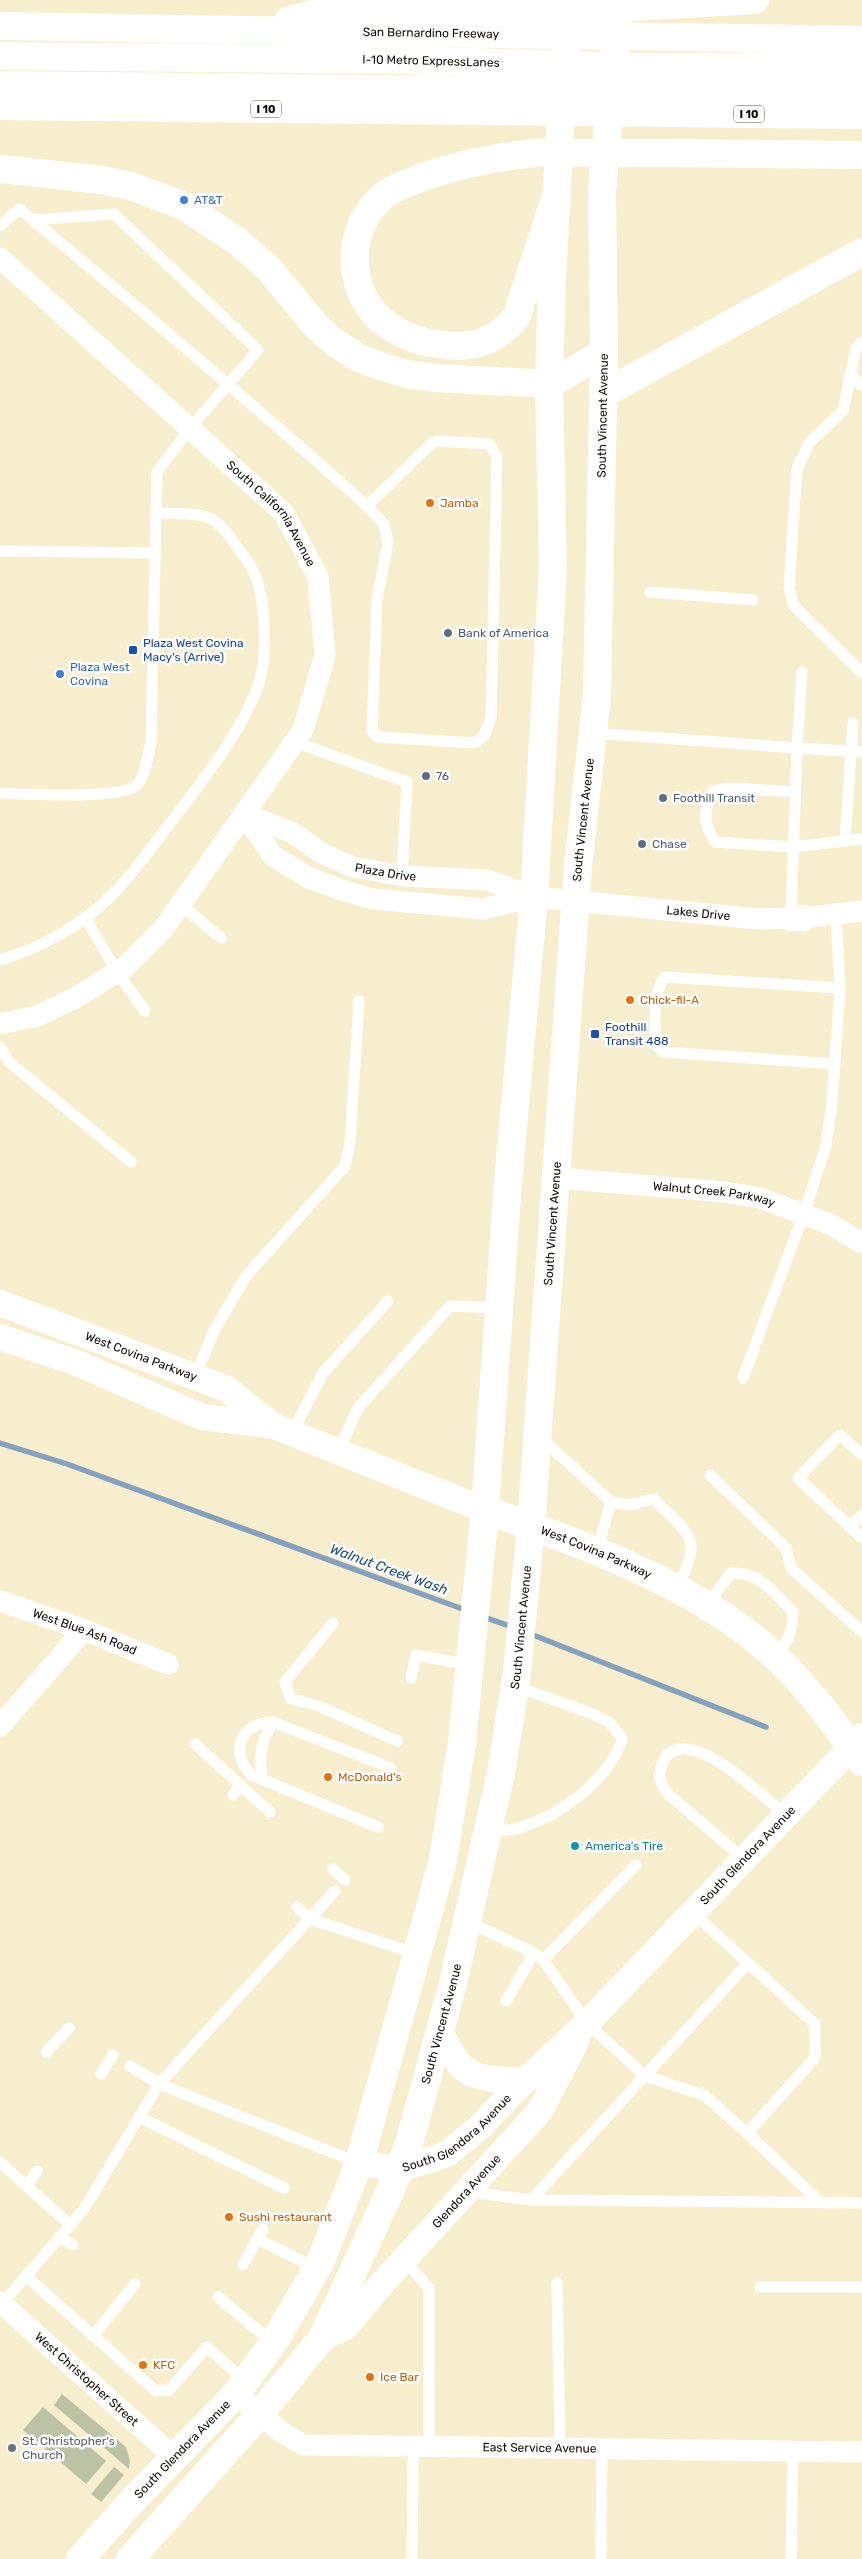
<svg xmlns="http://www.w3.org/2000/svg" width="862" height="2559" font-family="Rubik,sans-serif">
<style>
.green{fill:#bcc3a4}
.lines{fill:none;stroke-linecap:round;stroke-linejoin:round}
.stream{stroke:#84a2c0;stroke-width:5.5}
.service{stroke:#fff;stroke-width:11}
.minor{stroke:#fff;stroke-width:21}
.tertiary{stroke:#fff;stroke-width:26}
.secondary{stroke:#fff;stroke-width:28}
.primary{stroke:#fff;stroke-width:28}
.motorway{stroke:#fff;stroke-width:28}
.shop-dot{fill:#3f7fe0;stroke:#fff;stroke-width:2}
.food-dot{fill:#e8710a;stroke:#fff;stroke-width:2}
.service-dot{fill:#5c6f8a;stroke:#fff;stroke-width:2}
.transit-dot{fill:#1a4fb4;stroke:#fff;stroke-width:2}
.culture-dot{fill:#0f9aa8;stroke:#fff;stroke-width:2}
.worship-dot{fill:#6b7280;stroke:#fff;stroke-width:2}
.labels{text-anchor:middle;stroke-width:5;stroke-linejoin:round;paint-order:stroke}
.shield{fill:#fff;stroke:#57554f;stroke-width:1}
.shield-label{font-size:11px;font-weight:bold;fill:#0f0c03}
.street-label{font-size:12px;fill:#0f0c03;stroke:#fff}
.shop-label{font-size:12px;fill:#366cbe;stroke:#fff;text-anchor:start}
.food-label{font-size:12px;fill:#c56008;stroke:#fff;text-anchor:start}
.service-label{font-size:12px;fill:#4e5e75;stroke:#fff;text-anchor:start}
.transit-label{font-size:12px;fill:#164399;stroke:#fff;text-anchor:start}
.culture-label{font-size:12px;fill:#0d838f;stroke:#fff;text-anchor:start}
.worship-label{font-size:12px;fill:#5b616d;stroke:#fff;text-anchor:start}
.water-label{font-size:14px;font-style:italic;fill:#234f79;stroke:#fff}
</style>
<rect width="100%" height="100%" fill="#f7eecd"/>
<g class="green">
<polygon points="62,2394 126,2447 130,2461 129,2469 54,2405"/>
<polygon points="43,2407 106,2461 86,2484 23,2430"/>
<polygon points="114,2467 124,2475 101,2502 91,2494"/>
</g>
<g class="lines">
<g class="stream">
<polyline points="0,1443 67,1464 468,1611"/>
<polyline points="481,1616 515,1628"/>
<polyline points="528,1633 766,1727"/>
</g>
<g class="service">
<polyline points="0,226 19,209 33,220"/>
<polyline points="862,342 856,348 843,411 809,443 797,469 789,588 794,606 862,673"/>
<polyline points="850,374 862,386"/>
<polyline points="0,551 156,553"/>
<polyline points="650,592 753,600"/>
<polyline points="802,672 797,748 862,752"/>
<polyline points="593,733 797,748 791,918"/>
<polyline points="294,742 407,782 402,875"/>
<path d="M795,792l-66,-4 -16,3c-10,21 -10,32 2,51l78,5 69,-8"/>
<path d="M0,793c25,1 121,7 137,-8 8,-8 12,-33 14,-44l6,-269 33,-44 68,-78 -144,-136 -81,6c113,94 225,188 334,286l17,18 4,19 -11,56 -5,132 6,6 97,6 9,-7 7,-18 6,-262 -8,-12 -51,-3 -6,2 -65,63"/>
<polyline points="845,841 853,723"/>
<polyline points="181,905 221,938"/>
<polyline points="85,917 117,972 145,1011"/>
<path d="M0,960c34,-10 65,-26 93,-48 30,-24 52,-56 75,-86 30,-39 89,-112 95,-161 2,-17 2,-37 0,-53 -2,-20 -5,-37 -17,-53 -35,-49 -31,-44 -89,-46"/>
<polyline points="0,1047 9,1062 131,1162"/>
<path d="M835,1064l-171,-12 -8,-7c-2,-21 -3,-50 8,-68l176,11"/>
<polyline points="195,1377 215,1329 246,1276 345,1166 350,1143 359,1001"/>
<polyline points="743,1378 804,1213 826,1146 832,1102 840,988 836,915"/>
<polyline points="292,1433 323,1373 388,1301"/>
<path d="M541,1438l70,64 18,3 25,-6c39,40 48,36 23,90"/>
<polyline points="338,1452 358,1408 450,1306 499,1308"/>
<polyline points="862,1455 840,1435 798,1478 862,1538"/>
<polyline points="710,1475 786,1548 791,1568 862,1632"/>
<polyline points="850,1527 862,1515"/>
<polyline points="597,1551 611,1502"/>
<path d="M706,1606l25,-33c30,-1 43,20 62,39 0,21 -6,30 -18,45"/>
<polyline points="333,1623 285,1682 291,1699 319,1706 397,1741"/>
<polyline points="411,1678 416,1655 470,1665"/>
<polyline points="195,1744 270,1812"/>
<path d="M262,1779c-3,-26 -2,-35 11,-57"/>
<polyline points="233,1795 241,1785"/>
<path d="M378,1827l-127,-52c-22,-25 -10,-52 22,-53l118,46"/>
<path d="M488,1831c10,-1 22,0 31,-3 42,-13 85,-44 102,-85l1,-5 -12,-15 -17,-9 -78,-28"/>
<path d="M744,1859l-77,-66c-8,-12 -10,-18 -4,-31 21,-45 104,38 123,54"/>
<polyline points="333,1869 345,1880"/>
<polyline points="297,1907 310,1919 417,1954"/>
<polyline points="693,1913 748,1963"/>
<polyline points="467,1921 534,1953 543,1960 587,2023 645,2076 704,2095 747,2133"/>
<polyline points="543,1960 636,1865"/>
<polyline points="506,2001 534,1953"/>
<polyline points="46,2052 69,2028"/>
<polyline points="130,2066 159,2084 359,2163"/>
<polyline points="101,2074 113,2055"/>
<polyline points="139,2117 284,2188"/>
<polyline points="0,2162 70,2225"/>
<polyline points="27,2186 37,2171"/>
<polyline points="469,2192 531,2200 862,2203"/>
<polyline points="531,2200 748,1963 815,2024 815,2058 747,2133 820,2202"/>
<polyline points="60,2237 73,2245"/>
<polyline points="258,2239 317,2269"/>
<polyline points="404,2260 429,2288 429,2446"/>
<polyline points="243,2265 263,2229"/>
<polyline points="26,2276 156,2391 169,2390 207,2347 245,2381"/>
<polyline points="557,2283 560,2447"/>
<polyline points="760,2287 862,2287"/>
<polyline points="218,2297 273,2343"/>
<polyline points="2,2304 84,2209 159,2084 335,1891"/>
<polyline points="93,2336 135,2284"/>
<polyline points="412,2559 413,2446"/>
<polyline points="601,2559 602,2448"/>
<polyline points="791,2559 793,2451"/>
</g>
<g class="minor">
<path id="s1" d="M0,258l284,255 34,64 7,78 -22,75 -139,198 -39,39 -50,31 -38,18 -37,8"/>
<path id="s2" d="M245,814l48,19 28,20 32,14 51,9 83,4 47,17 224,22 33,-1"/>
<polyline points="245,814 272,855 309,878 345,891 373,899 483,909 534,897"/>
<polyline points="803,918 862,911"/>
<path id="s3" d="M556,1178l169,14 35,6 70,26 32,19"/>
<path id="s4" d="M0,1601l84,29 84,34"/>
<polyline points="0,1726 84,1630"/>
<path id="s5" d="M0,2302l174,155"/>
<path id="s6" d="M236,2394l44,37 23,14 559,7"/>
</g>
<g class="tertiary">
<polyline points="791,918 803,918"/>
<path id="s7" d="M0,1303l227,86 46,37"/>
<polyline points="0,1337 77,1363 202,1417 274,1426 485,1510"/>
<path d="M440,2031c7,13 14,31 27,40 15,10 41,8 58,10"/>
<path id="s8" d="M359,2163l41,6 47,-15 34,-28 29,-31 77,-72 275,-287"/>
<path id="s9" d="M322,2338l24,-11 32,-39 162,-177 36,-69"/>
</g>
<path class="secondary" id="s10" d="M485,1510c89,30 204,73 276,134 39,32 72,77 101,118"/>
<g class="primary">
<path id="s11" d="M80,2559l53,-59 103,-106 40,-55 44,-76 39,-100 84,-303 19,-117 23,-233 23,-329 26,-284 19,-329 -4,-184 3,-105 11,-203 6,-64"/>
<path id="s12" d="M130,2559l129,-144 63,-77 27,-57 51,-112 10,-29 43,-157 48,-210 16,-100 14,-147 47,-660 19,-171 7,-342 -2,-161 16,-179"/>
</g>
<g class="motorway">
<polyline points="289,20 329,10 543,12 755,0"/>
<path id="s13" d="M0,26l862,14"/>
<path id="s14" d="M0,56l402,4 238,7 222,-1"/>
<polyline points="0,85 862,94"/>
<polyline points="0,106 862,115"/>
<polyline points="0,169 102,180 131,186 184,206 237,241 268,268 317,327 333,341 357,357 377,365 406,374 436,378 549,384 604,353"/>
<path d="M557,193l-41,125c-23,26 -46,31 -80,26 -22,-3 -47,-14 -62,-31 -33,-38 -23,-105 24,-126 43,-19 90,-29 136,-34 14,-2 29,0 43,0 29,0 57,0 86,0 66,1 133,1 199,2"/>
<polyline points="603,394 862,252"/>
</g>
</g>
<g class="shop-dot">
<circle cx="184" cy="200" r="5"/>
<circle cx="60" cy="674" r="5"/>
</g>
<g class="food-dot">
<circle cx="430" cy="503" r="5"/>
<circle cx="630" cy="1000" r="5"/>
<circle cx="328" cy="1777" r="5"/>
<circle cx="229" cy="2217" r="5"/>
<circle cx="143" cy="2365" r="5"/>
<circle cx="370" cy="2377" r="5"/>
</g>
<g class="service-dot">
<circle cx="448" cy="633" r="5"/>
<circle cx="426" cy="776" r="5"/>
<circle cx="663" cy="798" r="5"/>
<circle cx="642" cy="844" r="5"/>
</g>
<g class="transit-dot">
<rect x="128" y="645" width="10" height="10" rx="2.5"/>
<rect x="590" y="1029" width="10" height="10" rx="2.5"/>
</g>
<circle class="culture-dot" cx="575" cy="1846" r="5"/>
<circle class="worship-dot" cx="12" cy="2448" r="5"/>
<g class="labels">
<g class="shield">
<rect x="251" y="100.5" width="30" height="17" rx="4"/>
<rect x="734" y="105.5" width="30" height="17" rx="4"/>
</g>
<g class="shield-label">
<text x="266" y="113">I 10</text>
<text x="749" y="118">I 10</text>
</g>
<g class="street-label">
<text dy="4" stroke="none"><textPath href="#s13" startOffset="431">San Bernardino Freeway</textPath></text>
<text dy="4" stroke="none"><textPath href="#s14" startOffset="431">I-10 Metro ExpressLanes</textPath></text>
<text dy="4" stroke="none"><textPath href="#s12" startOffset="2250">South Vincent Avenue</textPath></text>
<text dy="4" stroke="none"><textPath href="#s1" startOffset="374">South California Avenue</textPath></text>
<text dy="4" stroke="none"><textPath href="#s12" startOffset="1845">South Vincent Avenue</textPath></text>
<text dy="4" stroke="none"><textPath href="#s2" startOffset="154">Plaza Drive</textPath></text>
<text dy="4" stroke="none"><textPath href="#s2" startOffset="471">Lakes Drive</textPath></text>
<text dy="4" stroke="none"><textPath href="#s3" startOffset="159">Walnut Creek Parkway</textPath></text>
<text dy="4" stroke="none"><textPath href="#s12" startOffset="1440">South Vincent Avenue</textPath></text>
<text dy="4" stroke="none"><textPath href="#s7" startOffset="151">West Covina Parkway</textPath></text>
<text dy="4" stroke="none"><textPath href="#s10" startOffset="119">West Covina Parkway</textPath></text>
<text dy="4" stroke="none"><textPath href="#s12" startOffset="1035">South Vincent Avenue</textPath></text>
<text dy="4" stroke="none"><textPath href="#s4" startOffset="90">West Blue Ash Road</textPath></text>
<text dy="4" stroke="none"><textPath href="#s8" startOffset="515">South Glendora Avenue</textPath></text>
<text dy="4" stroke="none"><textPath href="#s12" startOffset="630">South Vincent Avenue</textPath></text>
<text dy="4" stroke="none"><textPath href="#s8" startOffset="110">South Glendora Avenue</textPath></text>
<text dy="4" stroke="none"><textPath href="#s9" startOffset="208">Glendora Avenue</textPath></text>
<text dy="4" stroke="none"><textPath href="#s5" startOffset="116">West Christopher Street</textPath></text>
<text dy="4" stroke="none"><textPath href="#s6" startOffset="321">East Service Avenue</textPath></text>
<text dy="4" stroke="none"><textPath href="#s11" startOffset="150">South Glendora Avenue</textPath></text>
</g>
<g class="shop-label">
<text x="194" y="204">AT&amp;T</text>
<text x="70" y="671">Plaza West<tspan x="70" dy="14">Covina</tspan></text>
</g>
<g class="food-label">
<text x="440" y="507">Jamba</text>
<text x="640" y="1004">Chick-fil-A</text>
<text x="338" y="1781">McDonald's</text>
<text x="239" y="2221">Sushi restaurant</text>
<text x="153" y="2369">KFC</text>
<text x="380" y="2381">Ice Bar</text>
</g>
<g class="service-label">
<text x="458" y="637">Bank of America</text>
<text x="436" y="780">76</text>
<text x="673" y="802">Foothill Transit</text>
<text x="652" y="848">Chase</text>
</g>
<g class="transit-label">
<text x="143" y="647">Plaza West Covina<tspan x="143" dy="14">Macy's (Arrive)</tspan></text>
<text x="605" y="1031">Foothill<tspan x="605" dy="14">Transit 488</tspan></text>
</g>
<g class="culture-label">
<text x="585" y="1850">America's Tire</text>
</g>
<g class="worship-label">
<text x="22" y="2445">St. Christopher's<tspan x="22" dy="14">Church</tspan></text>
</g>
<g class="water-label">
<text transform="translate(389 1569) rotate(20)" y="5">Walnut Creek Wash</text>
</g>
</g>
</svg>
